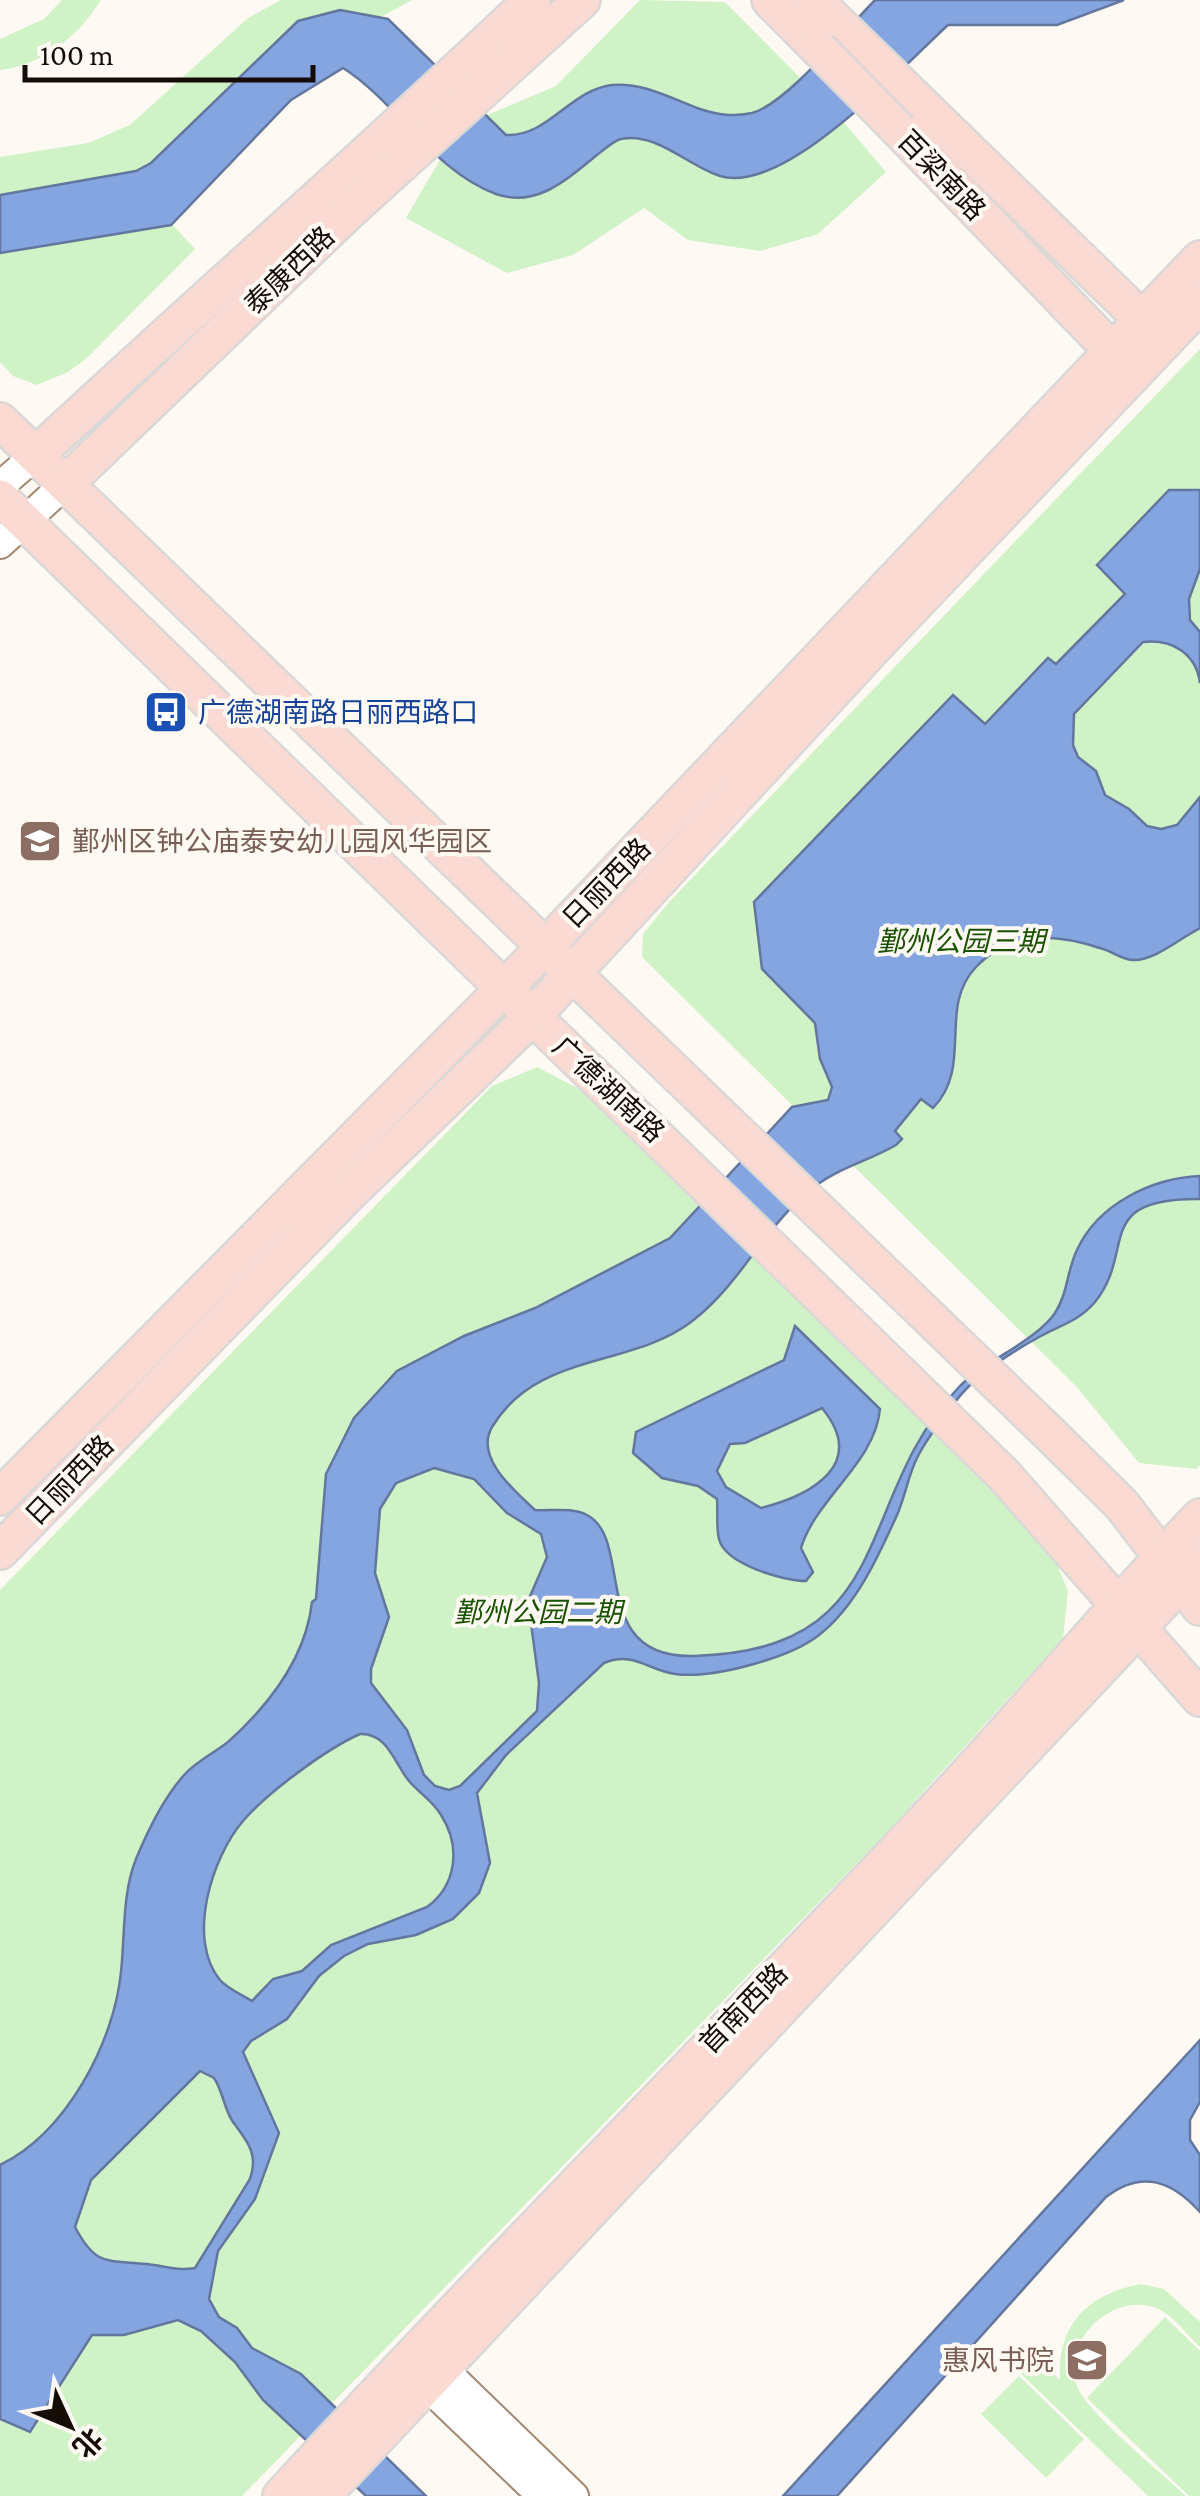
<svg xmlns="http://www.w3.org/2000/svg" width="1200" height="2496" font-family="'Crimson Pro','Noto Sans SC',serif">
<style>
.green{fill:#cff2c6}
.water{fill:#84a5df;stroke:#63779e;stroke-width:2.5;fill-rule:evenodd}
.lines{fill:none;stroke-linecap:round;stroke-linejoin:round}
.minor-casing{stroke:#a28771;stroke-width:32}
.major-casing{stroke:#dad8d7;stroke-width:40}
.minor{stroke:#fff;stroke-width:28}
.major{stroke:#fadad3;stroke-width:35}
.major-bridge-casing{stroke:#dad8d7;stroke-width:40;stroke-linecap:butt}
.major-bridge{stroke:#fadad3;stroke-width:35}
.labels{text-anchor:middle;stroke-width:8;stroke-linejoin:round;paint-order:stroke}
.street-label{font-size:28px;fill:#150c05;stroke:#fff9f4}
.transit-label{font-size:28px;fill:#164399;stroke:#fff9f4;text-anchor:start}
.education-label{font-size:28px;fill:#785e54;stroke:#fff9f4;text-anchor:start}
.park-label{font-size:28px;font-style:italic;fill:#185200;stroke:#fff9f4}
</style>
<rect width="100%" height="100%" fill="#fff9f4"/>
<g class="green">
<path d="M62,0h39c-24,37 -56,64 -101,70v-31l44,-20z"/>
<polygon points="281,0 412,0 379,18 324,76 291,100 172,224 195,249 86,359 68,372 37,385 13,376 0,362 0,157 88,143 130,125 248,18"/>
<polygon points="640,0 725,2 842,120 886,172 818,234 760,251 688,240 644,208 573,255 507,273 406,218 441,158 485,116 556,86"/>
<polygon points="1200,349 1200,1465 1196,1469 1139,1463 1076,1386 642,957 643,934 670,901"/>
<polygon points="537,1067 579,1089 1048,1543 1068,1591 1063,1638 890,1829 242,2496 0,2496 0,1590 492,1086"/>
<path d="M1141,2284l23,5 36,33v25c-13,-12 -29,-35 -47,-40 -44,-13 -91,35 -76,79 9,26 86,88 109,110h-38l-133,-128 15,-16 30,28c-3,-56 28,-86 81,-96z"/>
<polygon points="1165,2317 1200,2351 1200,2496 1189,2496 1087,2398"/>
<polygon points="1019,2376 1084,2439 1046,2478 981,2414"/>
</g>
<g class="water">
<path d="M875,0h249l-67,25h-109c-46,42 -164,171 -228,151 -32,-10 -63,-44 -99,-37 -6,1 -13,8 -19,12 -32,25 -63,58 -106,43 -63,-23 -99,-92 -153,-126l-52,32 -120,125 -171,28v-58l136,-24 15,-8 147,-142 42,-11 48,9 118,116c42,2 64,-45 106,-50 31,-3 60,14 88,24 18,6 33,8 52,4 36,-10 95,-85 123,-113z"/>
<path d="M1169,490h31v79l-11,30 1,21 10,12v51c-4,-30 -28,-44 -57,-41l-69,72 -1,31 5,12 18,14 9,24 24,14 18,17 14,3 16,-4 23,-28v131c-18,9 -47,34 -68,32 -10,-1 -19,-8 -29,-11 -45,-15 -92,-20 -127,18 -39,41 -2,99 -43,141l-12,-9 -26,32 7,8 -6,6c-29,17 -60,23 -87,46 -45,37 -70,95 -118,131 -61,46 -154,30 -199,105 -18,31 24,65 43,83 17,1 37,-3 52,5 48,25 0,144 107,141 208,-6 157,-157 265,-269 25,-26 76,-45 96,-74 13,-20 12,-43 22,-63 21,-46 75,-72 123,-74v23c-109,-1 -63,51 -105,103 -17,20 -35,23 -56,35 -29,16 -64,38 -84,65 -13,17 -29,37 -38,56 -9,18 -12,39 -20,57 -19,42 -41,91 -78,120 -29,23 -106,44 -144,39 -27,-4 -42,-23 -71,-11l-98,92 -29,38 13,70 -11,30 -26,26 -37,16 -48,9 -24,12 -25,20 -32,43 -36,22 -8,11 36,81 -24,66 -37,52 -9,48 10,18 18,11 15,20 49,26 125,122h-60l-103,-96 -28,-38 -34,-31 -23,-11 -54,15h-32l-62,97 -30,-13v-254c66,-32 114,-122 121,-193 4,-36 1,-78 15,-113 12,-29 28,-62 49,-85 12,-13 29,-21 43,-32 41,-37 78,-85 84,-140l4,-3 10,-125 28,-56 43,-47 67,-35 71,-28 135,-70 122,-131 36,-7 4,-13 -12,-28 -5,-36 -53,-54 -8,-67 199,-207 32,29 63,-66 8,6 69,-70 -28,-29zM434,1468l40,11 33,34 34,21 6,23 -19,44 11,82 -2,28 -77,75 -11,4 -14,-4 -11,-11 -17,-45 -36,-47v-14l18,-52 -14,-44 5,-64 16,-26zM360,1734c28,-1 34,29 49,47 10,12 24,20 32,34 20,31 16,70 -14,92l-96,38 -29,26 -29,8 -21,22c-11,-7 -24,-12 -32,-21 -34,-41 -8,-123 23,-159 24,-28 83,-72 117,-87zM200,2071l14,7c9,13 10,31 19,44 14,19 26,32 17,57l-55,89c-18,3 -30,-2 -48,-4 -40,-4 -51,3 -72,-37l16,-47z"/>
<path d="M795,1326l85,83c-5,54 -64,89 -79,139l12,24 -7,9c-23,0 -81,-17 -87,-42 -3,-12 -1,-27 -2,-40l-19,-13 -36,-8 -29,-25 3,-21 148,-72zM822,1408c46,56 -10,87 -61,100l-35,-21 -9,-16 13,-27 15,-1z"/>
<path d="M1200,2040v62l-10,18v20l10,15v57c-29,-32 -59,-42 -94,-15l-269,299h-54z"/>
</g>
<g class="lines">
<g class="minor-casing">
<g id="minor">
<polyline points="0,486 36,455"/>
<polyline points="0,544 65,484"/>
<polyline points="444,2370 574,2496"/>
<polyline points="428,2387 542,2496"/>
</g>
</g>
<g class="major-casing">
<g id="major">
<polyline points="770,0 819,49"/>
<polyline points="814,0 1157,334"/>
<polyline points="900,131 1125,364"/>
<polyline points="0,421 1050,1434 1122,1505 1200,1607"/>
<path d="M36,455c164,-153 333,-300 496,-455"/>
<polyline points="65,484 346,214 582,0"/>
<polyline points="0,498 1003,1474 1200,1698"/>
<polyline points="0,1497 547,945 1200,259"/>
<polyline points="0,1551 348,1194 532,1017 876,645 1200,304"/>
<path d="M281,2496c213,-231 436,-453 651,-683 91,-97 176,-200 268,-296"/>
<polyline points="322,2496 1200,1562"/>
</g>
</g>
<use href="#minor" class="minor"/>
<use href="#major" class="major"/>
<g class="major-bridge-casing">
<polyline id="major-bridge" points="819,49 900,131"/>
</g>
<use href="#major-bridge" class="major-bridge"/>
</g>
<defs>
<g id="bus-square" transform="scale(2.25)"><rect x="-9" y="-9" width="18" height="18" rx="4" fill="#1a4fb4" stroke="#fff9f4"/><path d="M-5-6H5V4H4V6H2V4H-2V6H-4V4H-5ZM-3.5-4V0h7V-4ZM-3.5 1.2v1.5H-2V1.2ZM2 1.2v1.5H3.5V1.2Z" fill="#fff"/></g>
<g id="school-square" transform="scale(2.25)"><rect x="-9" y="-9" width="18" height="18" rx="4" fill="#8d6e63" stroke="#fff9f4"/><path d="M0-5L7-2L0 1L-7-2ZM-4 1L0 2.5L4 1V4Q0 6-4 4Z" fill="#fff"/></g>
</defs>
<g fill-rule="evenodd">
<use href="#bus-square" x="166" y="712"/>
<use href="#school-square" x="40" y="841"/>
<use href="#school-square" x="1087" y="2360"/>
</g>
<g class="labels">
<g class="street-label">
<text transform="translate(942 175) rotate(46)" y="10">百梁南路</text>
<text transform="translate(289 270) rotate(-44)" y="10">泰康西路</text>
<text transform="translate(606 883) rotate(-46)" y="10">日丽西路</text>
<text transform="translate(609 1089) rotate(43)" y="10">广德湖南路</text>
<text transform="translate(69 1480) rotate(-46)" y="10">日丽西路</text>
<text transform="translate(743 2008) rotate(-46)" y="10">首南西路</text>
</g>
<g class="transit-label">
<text x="198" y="722">广德湖南路日丽西路口</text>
</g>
<g class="education-label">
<text x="72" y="851">鄞州区钟公庙泰安幼儿园风华园区</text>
<text x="1054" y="2370" text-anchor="end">惠风书院</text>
</g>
<g class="park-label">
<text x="961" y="951">鄞州公园三期</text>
<text x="538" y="1622">鄞州公园二期</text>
</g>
</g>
<g transform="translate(70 2426) rotate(134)" stroke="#fff9f4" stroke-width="8" paint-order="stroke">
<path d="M0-8L18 38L0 25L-18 38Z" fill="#150c05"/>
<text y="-15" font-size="28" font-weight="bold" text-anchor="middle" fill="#150c05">北</text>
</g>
<path d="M25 65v15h288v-15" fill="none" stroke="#150c05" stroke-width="5"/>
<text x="40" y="65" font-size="30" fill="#150c05" stroke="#fff9f4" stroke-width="8" paint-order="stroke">100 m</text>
</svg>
